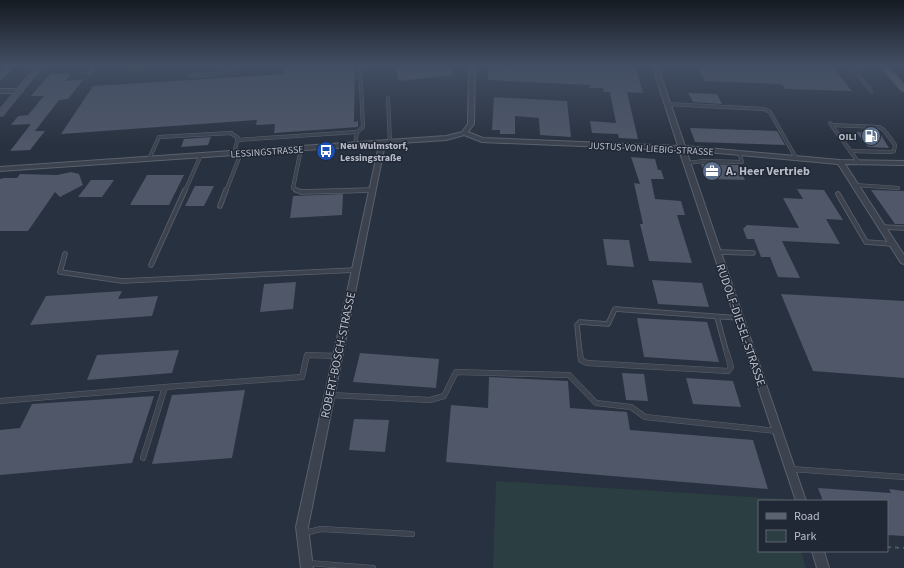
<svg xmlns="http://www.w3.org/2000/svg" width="904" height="568" font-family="'Source Sans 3',sans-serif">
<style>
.green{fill:#2b3e41}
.building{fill:#4f5768}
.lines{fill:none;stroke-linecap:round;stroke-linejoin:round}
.lane-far2-casing{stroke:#5a616d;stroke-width:4}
.lane-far1-casing{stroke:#5a616d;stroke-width:5.5}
.lane-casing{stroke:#5a616d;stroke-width:6}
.street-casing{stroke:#5a616d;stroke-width:2}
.secondary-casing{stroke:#5a616d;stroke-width:1}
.primary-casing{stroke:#464c59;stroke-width:1}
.path{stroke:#4a5b5f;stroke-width:2;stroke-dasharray:4 4;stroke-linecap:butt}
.lane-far2{stroke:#3c434f;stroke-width:3}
.lane-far1{stroke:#3c434f;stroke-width:4}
.lane{stroke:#3c434f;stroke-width:5}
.street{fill:#3c434f;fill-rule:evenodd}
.secondary{fill:#4b5262;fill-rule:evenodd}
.primary{fill:#5b626f;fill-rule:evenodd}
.labels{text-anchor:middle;stroke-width:3;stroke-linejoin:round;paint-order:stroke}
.far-poi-label{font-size:10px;font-weight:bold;fill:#b9beca;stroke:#212835;text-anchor:end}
.far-street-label{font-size:10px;fill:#b9beca;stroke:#212835}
.poi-label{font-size:12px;font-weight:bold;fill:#b9beca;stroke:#212835;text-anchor:start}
.street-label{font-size:12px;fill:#b9beca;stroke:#212835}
</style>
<rect width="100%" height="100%" fill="#28313f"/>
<polygon class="green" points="496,481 784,499 785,501 759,501 759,551 801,551 806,568 493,568"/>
<g class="building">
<polygon points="7,65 17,65 0,81 0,71"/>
<polygon points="286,65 355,65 354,122 358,121 358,127 274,133 275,124 256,125 257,120 61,134 93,86 285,74"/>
<polygon points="395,65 450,65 454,75 399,81"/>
<polygon points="489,65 635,65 643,93 627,92 638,139 619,138 618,134 592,133 590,121 616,123 610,92 604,92 603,88 589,88 590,85 488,80"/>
<polygon points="697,65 831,65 852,91 785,89 782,84 705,81"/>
<polygon points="51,73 71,74 65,81 84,79 68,99 59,100 35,131 45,131 30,150 10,151 31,124 11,125 18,116 28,115 44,96 31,96"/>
<polygon points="688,93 717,94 722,104 693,102"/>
<polygon points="494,97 567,101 571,137 540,135 539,118 515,116 515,134 500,134 500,130 492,130"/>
<polygon points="690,128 777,131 785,145 695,142"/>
<polygon points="864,129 878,130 889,148 868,147 856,132 867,133"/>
<polygon points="211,137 208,145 181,147 184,139"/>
<polygon points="631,157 655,159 658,170 661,170 664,179 651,179 655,199 681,201 685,215 677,215 692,263 649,261 640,224 643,224 634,183 640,184"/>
<polygon points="701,164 738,165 745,180 707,179"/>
<polygon points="71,172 79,174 83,185 60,197 55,192 28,231 0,231 0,179 4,178 17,178 20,174 57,175"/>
<polygon points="147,175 184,175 169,205 130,205"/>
<polygon points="91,180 114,180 102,197 78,197"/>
<polygon points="195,186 214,186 204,206 185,206"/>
<polygon points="797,189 824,190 843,220 826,219 840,244 782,241 800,278 778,277 770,257 761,257 754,239 747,239 743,229 747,225 799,228 783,198 803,199"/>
<polygon points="871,190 904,191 904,224 895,224"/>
<polygon points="343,194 342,215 290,218 293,196"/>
<polygon points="603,239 629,240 634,267 607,265"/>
<polygon points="652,280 702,283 709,307 658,304"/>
<polygon points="296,282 293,309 260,312 264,284"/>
<polygon points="122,291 118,299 158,296 152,316 30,325 46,296"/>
<polygon points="781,294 904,301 904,378 813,371"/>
<polygon points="637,318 707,322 719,362 644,357"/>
<polygon points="179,350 172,373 87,380 97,355"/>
<polygon points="360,353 439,359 436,388 353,382"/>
<polygon points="622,373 644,374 648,401 626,400"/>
<polygon points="489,377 568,381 570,408 627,412 630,430 753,440 768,489 446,462 451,405 488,408"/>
<polygon points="686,378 733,381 741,407 693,404"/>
<polygon points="245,390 232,458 152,464 172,395"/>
<polygon points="154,396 132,463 0,475 0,430 20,428 32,404"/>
<polygon points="354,419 389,420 385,452 349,450"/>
<polygon points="818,488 891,493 889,489 904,491 904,536 887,535 887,501 823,501"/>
</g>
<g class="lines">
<g class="lane-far2-casing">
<g id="lane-far2">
<polyline points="850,65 871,91"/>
<polyline points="131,67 147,65"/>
<polyline points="90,74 94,65"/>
<polyline points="190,76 218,74 241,65"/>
<polyline points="388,98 390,143"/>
<polyline points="667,104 764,109 770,112 796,158"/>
<polyline points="830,123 859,163"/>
<polyline points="832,125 879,127 884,130 895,145 894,151 891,152 850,151"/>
<polyline points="237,140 357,132"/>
<polyline points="355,145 357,132 363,127 360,65"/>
<polyline points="149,159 159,137 231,133 238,138 234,153"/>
<polyline points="687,163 704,161 742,162 739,152"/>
<polyline points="855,185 898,188"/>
<polyline points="185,191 201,155"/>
<polyline points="226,191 241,153"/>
<polyline points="298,191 293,188 301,149"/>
<polyline points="346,191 373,190"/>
</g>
</g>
<g class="lane-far1-casing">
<g id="lane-far1">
<polyline points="296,190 301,192 373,190"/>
<polyline points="838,194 866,242 892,244"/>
<polyline points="220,206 226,190"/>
<polyline points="882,227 904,228"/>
<polyline points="717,252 753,253"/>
<polyline points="65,254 60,272 122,281 356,270"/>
<polyline points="151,265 185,190"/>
<polyline points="717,317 727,354"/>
<polyline points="580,354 577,325 580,322 608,324 615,309 739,318"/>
</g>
</g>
<g class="lane-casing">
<g id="lane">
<polyline points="580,353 581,360 587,363 728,371 731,367 727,353"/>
<polyline points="165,387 302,377 307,355 338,356"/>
<polyline points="331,395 430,400 444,396 456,372 569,375 596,403 631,407 645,417 777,431"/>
<polyline points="0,401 165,387 143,458"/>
<polyline points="791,469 904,477"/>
<polyline points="305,533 321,529 412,534"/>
<polyline points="308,563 373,568"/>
</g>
</g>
<g class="street-casing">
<g id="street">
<polygon points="469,65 475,65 474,124 468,132 483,138 678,146 652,65 657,65 685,146 840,160 904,161 904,165 845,164 904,255 904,264 901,263 838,164 686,150 806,501 796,501 679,150 482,142 464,135 446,140 385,144 308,527 313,568 301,568 296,527 379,145 0,171 0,167 446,136 462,132 468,124"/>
<polygon points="0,89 20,89 23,91 20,93 0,93"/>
<polygon points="812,551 824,551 829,568 817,568"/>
</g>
</g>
<g class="secondary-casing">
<polygon id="secondary" points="37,65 44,65 3,116 0,116 0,109"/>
</g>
<g class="primary-casing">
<polygon id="primary" points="879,65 888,65 904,84 904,92 901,91"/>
</g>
<polyline class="path" points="887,547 904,548"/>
<use href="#lane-far2" class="lane-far2"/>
<use href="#lane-far1" class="lane-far1"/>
<use href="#lane" class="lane"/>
<use href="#street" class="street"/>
<use href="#secondary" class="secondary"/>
<use href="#primary" class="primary"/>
</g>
<linearGradient id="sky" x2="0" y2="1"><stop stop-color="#161b23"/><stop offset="0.45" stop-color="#424e63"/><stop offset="1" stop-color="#424e63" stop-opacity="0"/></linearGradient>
<rect width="904" height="145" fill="url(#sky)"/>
<defs>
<g id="fuel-disc" transform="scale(1)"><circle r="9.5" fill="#5c6f8a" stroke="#212835"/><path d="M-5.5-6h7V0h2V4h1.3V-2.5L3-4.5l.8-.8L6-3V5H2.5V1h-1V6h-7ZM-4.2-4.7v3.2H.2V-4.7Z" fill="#fff"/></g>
<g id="bus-disc" transform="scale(1)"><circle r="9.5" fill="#1a4fb4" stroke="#212835"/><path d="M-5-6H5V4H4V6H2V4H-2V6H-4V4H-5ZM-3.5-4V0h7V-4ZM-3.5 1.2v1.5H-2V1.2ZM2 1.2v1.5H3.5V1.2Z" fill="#fff"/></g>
<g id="office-disc" transform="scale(1)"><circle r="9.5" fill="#5c6f8a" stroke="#212835"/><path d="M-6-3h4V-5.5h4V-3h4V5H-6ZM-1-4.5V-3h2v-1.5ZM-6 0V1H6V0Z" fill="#fff"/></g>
</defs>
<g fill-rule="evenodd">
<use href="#fuel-disc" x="871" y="136"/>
<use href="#bus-disc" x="326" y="151"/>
<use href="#office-disc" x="712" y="171"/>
</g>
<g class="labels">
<g class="far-poi-label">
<text x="857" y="140">OIL!</text>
<text x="340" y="149" text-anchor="start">Neu Wulmstorf,<tspan x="340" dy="12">Lessingstraße</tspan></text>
</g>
<g class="far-street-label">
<text transform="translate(651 148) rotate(3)" y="4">JUSTUS-VON-LIEBIG-STRASSE</text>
<text transform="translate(267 151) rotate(-4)" y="4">LESSINGSTRASSE</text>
</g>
<g class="poi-label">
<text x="726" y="175">A. Heer Vertrieb</text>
</g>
<g class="street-label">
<text transform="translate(741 325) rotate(71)" y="4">RUDOLF-DIESEL-STRASSE</text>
<text transform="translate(338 355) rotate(-78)" y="4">ROBERT-BOSCH-STRASSE</text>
</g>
</g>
<rect x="758" y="500" width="130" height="52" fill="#212835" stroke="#5e6471"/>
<rect x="766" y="513" width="20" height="6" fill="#5b626f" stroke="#5e6471"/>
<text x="794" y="520" font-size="12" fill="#b9beca">Road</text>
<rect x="766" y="530" width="20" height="12" fill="#2b3e41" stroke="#5e6471"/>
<text x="794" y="540" font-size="12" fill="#b9beca">Park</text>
</svg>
